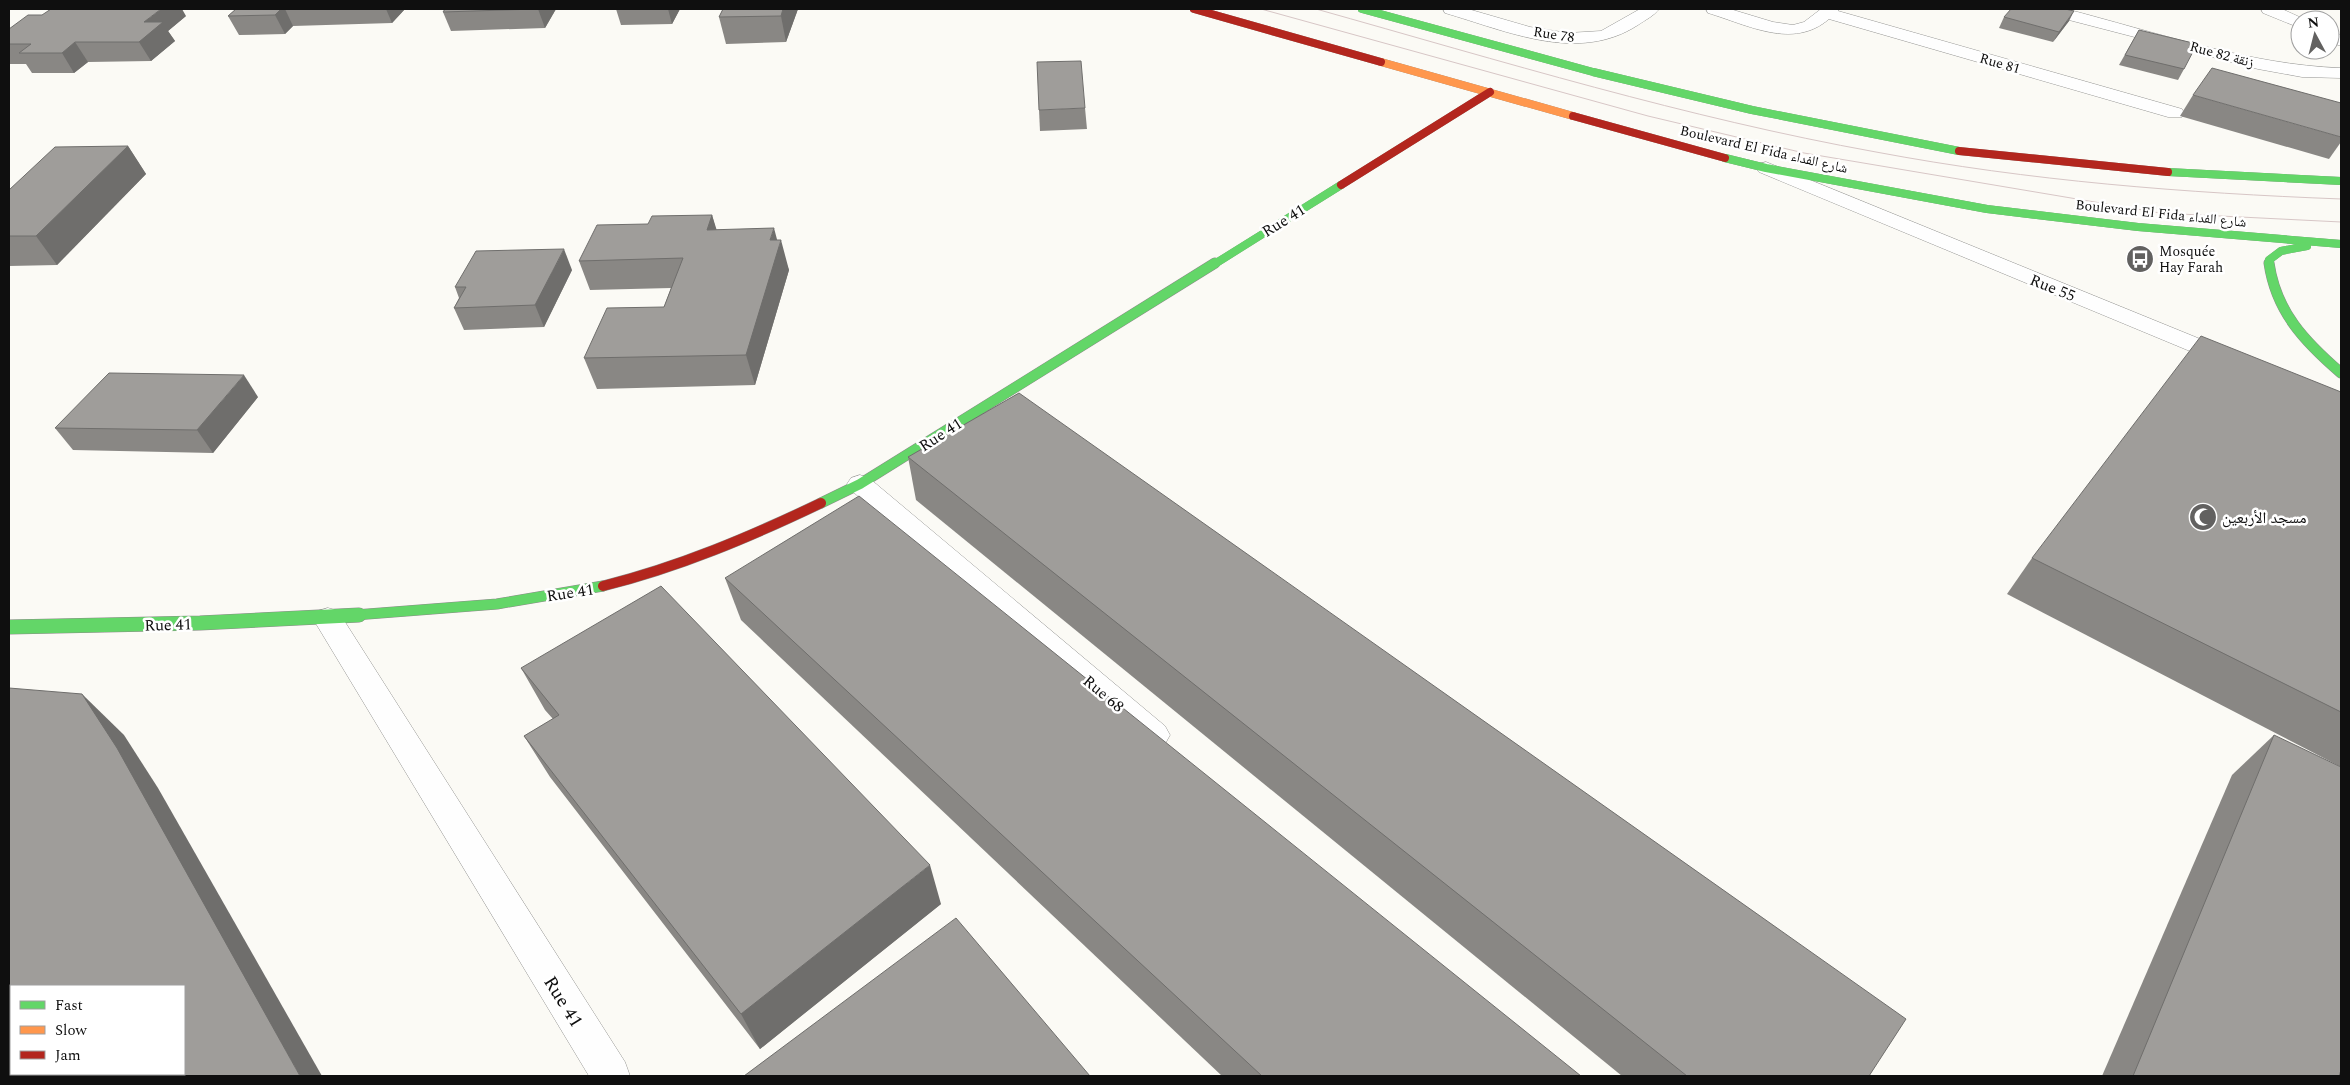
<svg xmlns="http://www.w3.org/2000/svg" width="2350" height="1085" font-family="Spectral,'Noto Naskh Arabic',serif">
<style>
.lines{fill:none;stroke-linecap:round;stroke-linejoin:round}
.street-casing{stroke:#959593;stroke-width:1}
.fast-far2-casing{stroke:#8c8b89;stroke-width:8}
.fast-far1-casing{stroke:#8c8b89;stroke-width:11}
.fast-casing{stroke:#8c8b89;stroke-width:15}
.slow-casing{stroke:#8c8b89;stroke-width:8}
.jam-far1-casing{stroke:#8c8b89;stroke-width:8}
.jam-casing{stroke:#8c8b89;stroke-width:11}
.street{fill:#fefefe;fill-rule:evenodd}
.fast-far2{stroke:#63d668;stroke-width:8}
.fast-far1{stroke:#63d668;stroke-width:10}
.fast{stroke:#63d668;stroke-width:14}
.slow{stroke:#ff974d;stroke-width:8}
.jam-far1{stroke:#b3261e;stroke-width:8}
.jam{stroke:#b3261e;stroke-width:10}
.tram{stroke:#d7c6c6;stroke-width:1}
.wall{fill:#898784}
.shaded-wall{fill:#6f6e6c}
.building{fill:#9f9d9a;stroke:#6f6e6c;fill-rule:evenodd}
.labels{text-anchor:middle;stroke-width:5;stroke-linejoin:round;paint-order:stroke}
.far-street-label{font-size:14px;fill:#0f0f0f;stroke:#fff}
.far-poi-label{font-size:14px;fill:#0f0f0f;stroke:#fff;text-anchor:start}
.street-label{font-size:16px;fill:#0f0f0f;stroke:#fff}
.poi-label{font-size:16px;fill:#0f0f0f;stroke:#fff;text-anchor:start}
.near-street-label{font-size:19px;fill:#0f0f0f;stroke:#fff}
</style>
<rect width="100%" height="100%" fill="#fbfaf5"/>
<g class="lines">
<g class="street-casing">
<g id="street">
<path d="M1443,9h25l62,18 38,6 33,-2 39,-22h19c-5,7 -14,11 -21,16 -60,39 -131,6 -193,-12z"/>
<path d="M1706,9h24l43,13 20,3 11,-3 17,-13h18l-1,2 344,98 2,4 -2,4h-14l-339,-98c-36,31 -81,6 -121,-6z"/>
<path d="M2040,9h26c89,23 184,56 275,59v10l-39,-1 -44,-8 -216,-56z"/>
<polygon points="2261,9 2282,9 2306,20 2300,20 2300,28 2263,13"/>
<polygon points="2330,31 2341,35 2341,46 2330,42"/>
<polygon points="1766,162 2237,354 2241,359 2237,364 2229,366 2221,364 1759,172 1756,168 1759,164"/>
<polygon points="860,475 869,478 1165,726 1170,735 1165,744 1154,748 1143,744 851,490 847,484 851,478"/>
<polygon points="328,608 338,611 625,1062 630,1076 589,1076 318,627 313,619 318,611"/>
</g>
</g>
<g class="fast-far2-casing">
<g id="fast-far2">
<polyline points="1362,9 1593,72 1752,110 1959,151"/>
<polyline points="1725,158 1766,168 1987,209 2138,227 2341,244"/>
<polyline points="2168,172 2341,181"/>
<polyline points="1213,265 1341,185"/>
<polyline points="2270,265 2269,260 2281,251 2307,246"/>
</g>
</g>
<g class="fast-far1-casing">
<g id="fast-far1">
<path d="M2269,263c7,49 36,79 72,110"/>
<polyline points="821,503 860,484 1215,263"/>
<polyline points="342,616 497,604 603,586"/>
</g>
</g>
<g class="fast-casing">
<polyline id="fast" points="9,627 200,623 359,615"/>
</g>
<g class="slow-casing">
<polyline id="slow" points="1381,62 1573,116"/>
</g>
<g class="jam-far1-casing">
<g id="jam-far1">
<polyline points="1194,9 1381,62"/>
<polyline points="1573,116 1725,158"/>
<polyline points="1959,151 2168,172"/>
<polyline points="1341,185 1490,92"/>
</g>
</g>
<g class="jam-casing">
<path id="jam" d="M603,586c76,-19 147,-49 218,-83"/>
</g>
<use href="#street" class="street"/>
<use href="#fast-far2" class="fast-far2"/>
<use href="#fast-far1" class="fast-far1"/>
<use href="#fast" class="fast"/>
<use href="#slow" class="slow"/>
<use href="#jam-far1" class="jam-far1"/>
<use href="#jam" class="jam"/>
<g class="tram">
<polyline points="1261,9 1648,116 1804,153 2160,213 2341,222"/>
<path d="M1316,9c185,52 371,109 560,143 154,29 309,41 465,47"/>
</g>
</g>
<g class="wall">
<polygon points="236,9 405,9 392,23 293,26 285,34 239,35 228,16"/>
<polygon points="445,9 556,9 545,28 451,31 443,12"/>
<polygon points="616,9 680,9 672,24 621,25"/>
<polygon points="723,9 798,9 786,42 726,44 719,17"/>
<polygon points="186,16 168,31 175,41 151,61 88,62 74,73 32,73 26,64 9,64 9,29"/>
<polygon points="2004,17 2069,21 2053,42 1999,28"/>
<polygon points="2139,30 2184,69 2178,80 2119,65"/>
<polygon points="2193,95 2341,137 2341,142 2329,159 2180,116"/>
<polygon points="1085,108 1087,129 1040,131 1039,110"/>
<polygon points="128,146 146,174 57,265 9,266 9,190"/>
<polygon points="712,215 716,230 777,240 789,270 755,385 597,389 584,358 664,307 671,288 590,290 579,261 648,224"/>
<polygon points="572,270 544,327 464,330 454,308 459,298 455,287"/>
<polygon points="2341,392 2341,767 2007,594 2032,558"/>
<polygon points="258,397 213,453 73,450 55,428"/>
<polygon points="908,457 1869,1076 1622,1076 916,500"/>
<polygon points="725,578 1581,1076 1222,1076 741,620"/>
<polygon points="521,668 941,904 760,1049 550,777 524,736 553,719 545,710"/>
<polygon points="2274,735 2339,1076 2102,1076 2232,775"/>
</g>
<g class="shaded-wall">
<polygon points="161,9 182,9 186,16 168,31 175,41 151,61 139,42 144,22"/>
<polygon points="281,9 285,9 293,26 285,34 275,15"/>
<polygon points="386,9 405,9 392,23"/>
<polygon points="538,9 556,9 545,28"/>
<polygon points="668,9 680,9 672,24"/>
<polygon points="783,9 798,9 786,42 781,16"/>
<polygon points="2074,11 2069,21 2053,42 2059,32"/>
<polygon points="75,42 88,62 74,73 62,53"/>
<polygon points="128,146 146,174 57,265 36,236"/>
<polygon points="712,215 721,244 707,230"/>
<polygon points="774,228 779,247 781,240 789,270 755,385 746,355 770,240"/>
<polygon points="564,249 572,270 544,327 535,305"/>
<polygon points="244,375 258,397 213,453 197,430"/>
<polygon points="82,694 124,735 158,788 322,1076 300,1076"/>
<polygon points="930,865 941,904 760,1049 741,1014"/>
</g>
<g class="building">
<polygon points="51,9 161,9 144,22 163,22 139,42 75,42 62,53 19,53 31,44 9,44 9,29 28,15 42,15"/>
<polygon points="236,9 281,9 275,15 228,16"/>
<polygon points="445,9 535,9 443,12"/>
<polygon points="723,9 783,9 781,16 719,17"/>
<polygon points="2011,9 2065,9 2074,11 2059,32 2004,17"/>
<polygon points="2139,30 2197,44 2184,69 2125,55"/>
<polygon points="1081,61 1085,108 1039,110 1037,62"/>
<polygon points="2212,68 2341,103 2341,137 2193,95"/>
<polygon points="128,146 36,236 9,236 9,190 55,147"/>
<polygon points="712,215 707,230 774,228 770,240 781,240 746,355 584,358 607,308 664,307 683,258 579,261 597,225 648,224 652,216"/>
<polygon points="564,249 535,305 454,308 466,287 455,287 476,251"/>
<polygon points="2201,336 2341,392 2341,712 2032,558"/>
<polygon points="109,373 244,375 197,430 55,428"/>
<polygon points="1019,393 1906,1019 1869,1076 1687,1076 908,457"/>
<polygon points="859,496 1581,1076 1262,1076 725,578"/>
<polygon points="661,586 930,865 741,1014 524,736 559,715 521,668"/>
<path d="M9,688l73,6 35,54 183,328h-291zM11,986h173v88h-173z"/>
<polygon points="2274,735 2341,767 2341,1070 2339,1076 2133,1076"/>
<polygon points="956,918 1090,1076 744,1076"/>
</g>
<defs>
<g id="bus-disc" transform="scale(1.4375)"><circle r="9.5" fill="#626160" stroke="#fff"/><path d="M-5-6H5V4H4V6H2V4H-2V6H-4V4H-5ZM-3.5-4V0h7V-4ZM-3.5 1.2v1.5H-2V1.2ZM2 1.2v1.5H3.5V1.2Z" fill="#fff"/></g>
<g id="mosque-disc" transform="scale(1.4375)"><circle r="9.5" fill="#626160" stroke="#fff"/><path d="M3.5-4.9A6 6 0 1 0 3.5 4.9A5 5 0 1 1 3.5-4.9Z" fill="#fff"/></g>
</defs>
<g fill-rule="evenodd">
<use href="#bus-disc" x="2140" y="259"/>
<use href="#mosque-disc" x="2203" y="517"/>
</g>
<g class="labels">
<g class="far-street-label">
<text transform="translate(1554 34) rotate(9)" y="5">Rue 78</text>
<text transform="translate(2222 54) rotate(15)" y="5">Rue 82 زنقة</text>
<text transform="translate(2000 63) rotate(16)" y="5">Rue 81</text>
<text transform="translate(1764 149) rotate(13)" y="5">Boulevard El Fida شارع الفداء</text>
<text transform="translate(2161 213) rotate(6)" y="5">Boulevard El Fida شارع الفداء</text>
</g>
<g class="far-poi-label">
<text x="2159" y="256">Mosquée<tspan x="2159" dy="16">Hay Farah</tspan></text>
</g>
<g class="street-label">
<text transform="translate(1283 220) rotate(-32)" y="6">Rue 41</text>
<text transform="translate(2053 287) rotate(22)" y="6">Rue 55</text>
<text transform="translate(940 434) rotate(-33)" y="6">Rue 41</text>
<text transform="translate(570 592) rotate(-9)" y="6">Rue 41</text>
<text transform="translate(168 624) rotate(-2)" y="6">Rue 41</text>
<text transform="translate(1104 693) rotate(40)" y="6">Rue 68</text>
</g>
<g class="poi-label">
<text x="2222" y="523">مسجد الأربعين</text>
</g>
<g class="near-street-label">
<text transform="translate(564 1001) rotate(58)" y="7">Rue 41</text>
</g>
</g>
<rect width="2350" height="1085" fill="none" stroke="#0f0f0f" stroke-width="20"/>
<rect x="10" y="985" width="175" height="90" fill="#ffffff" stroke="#9f9f9f"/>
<rect x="20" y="1001" width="25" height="8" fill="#63d668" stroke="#9f9f9f"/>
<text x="55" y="1010" font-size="15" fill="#0f0f0f">Fast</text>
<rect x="20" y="1026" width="25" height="8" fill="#ff974d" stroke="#9f9f9f"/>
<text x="55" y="1035" font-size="15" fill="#0f0f0f">Slow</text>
<rect x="20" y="1051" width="25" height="8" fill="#b3261e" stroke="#9f9f9f"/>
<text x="55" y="1060" font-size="15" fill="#0f0f0f">Jam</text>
<g transform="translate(2315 35) rotate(353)"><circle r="24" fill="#ffffff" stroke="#9f9f9f"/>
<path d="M0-4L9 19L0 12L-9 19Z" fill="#626160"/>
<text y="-8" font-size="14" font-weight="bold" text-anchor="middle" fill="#0f0f0f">N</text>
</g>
</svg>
